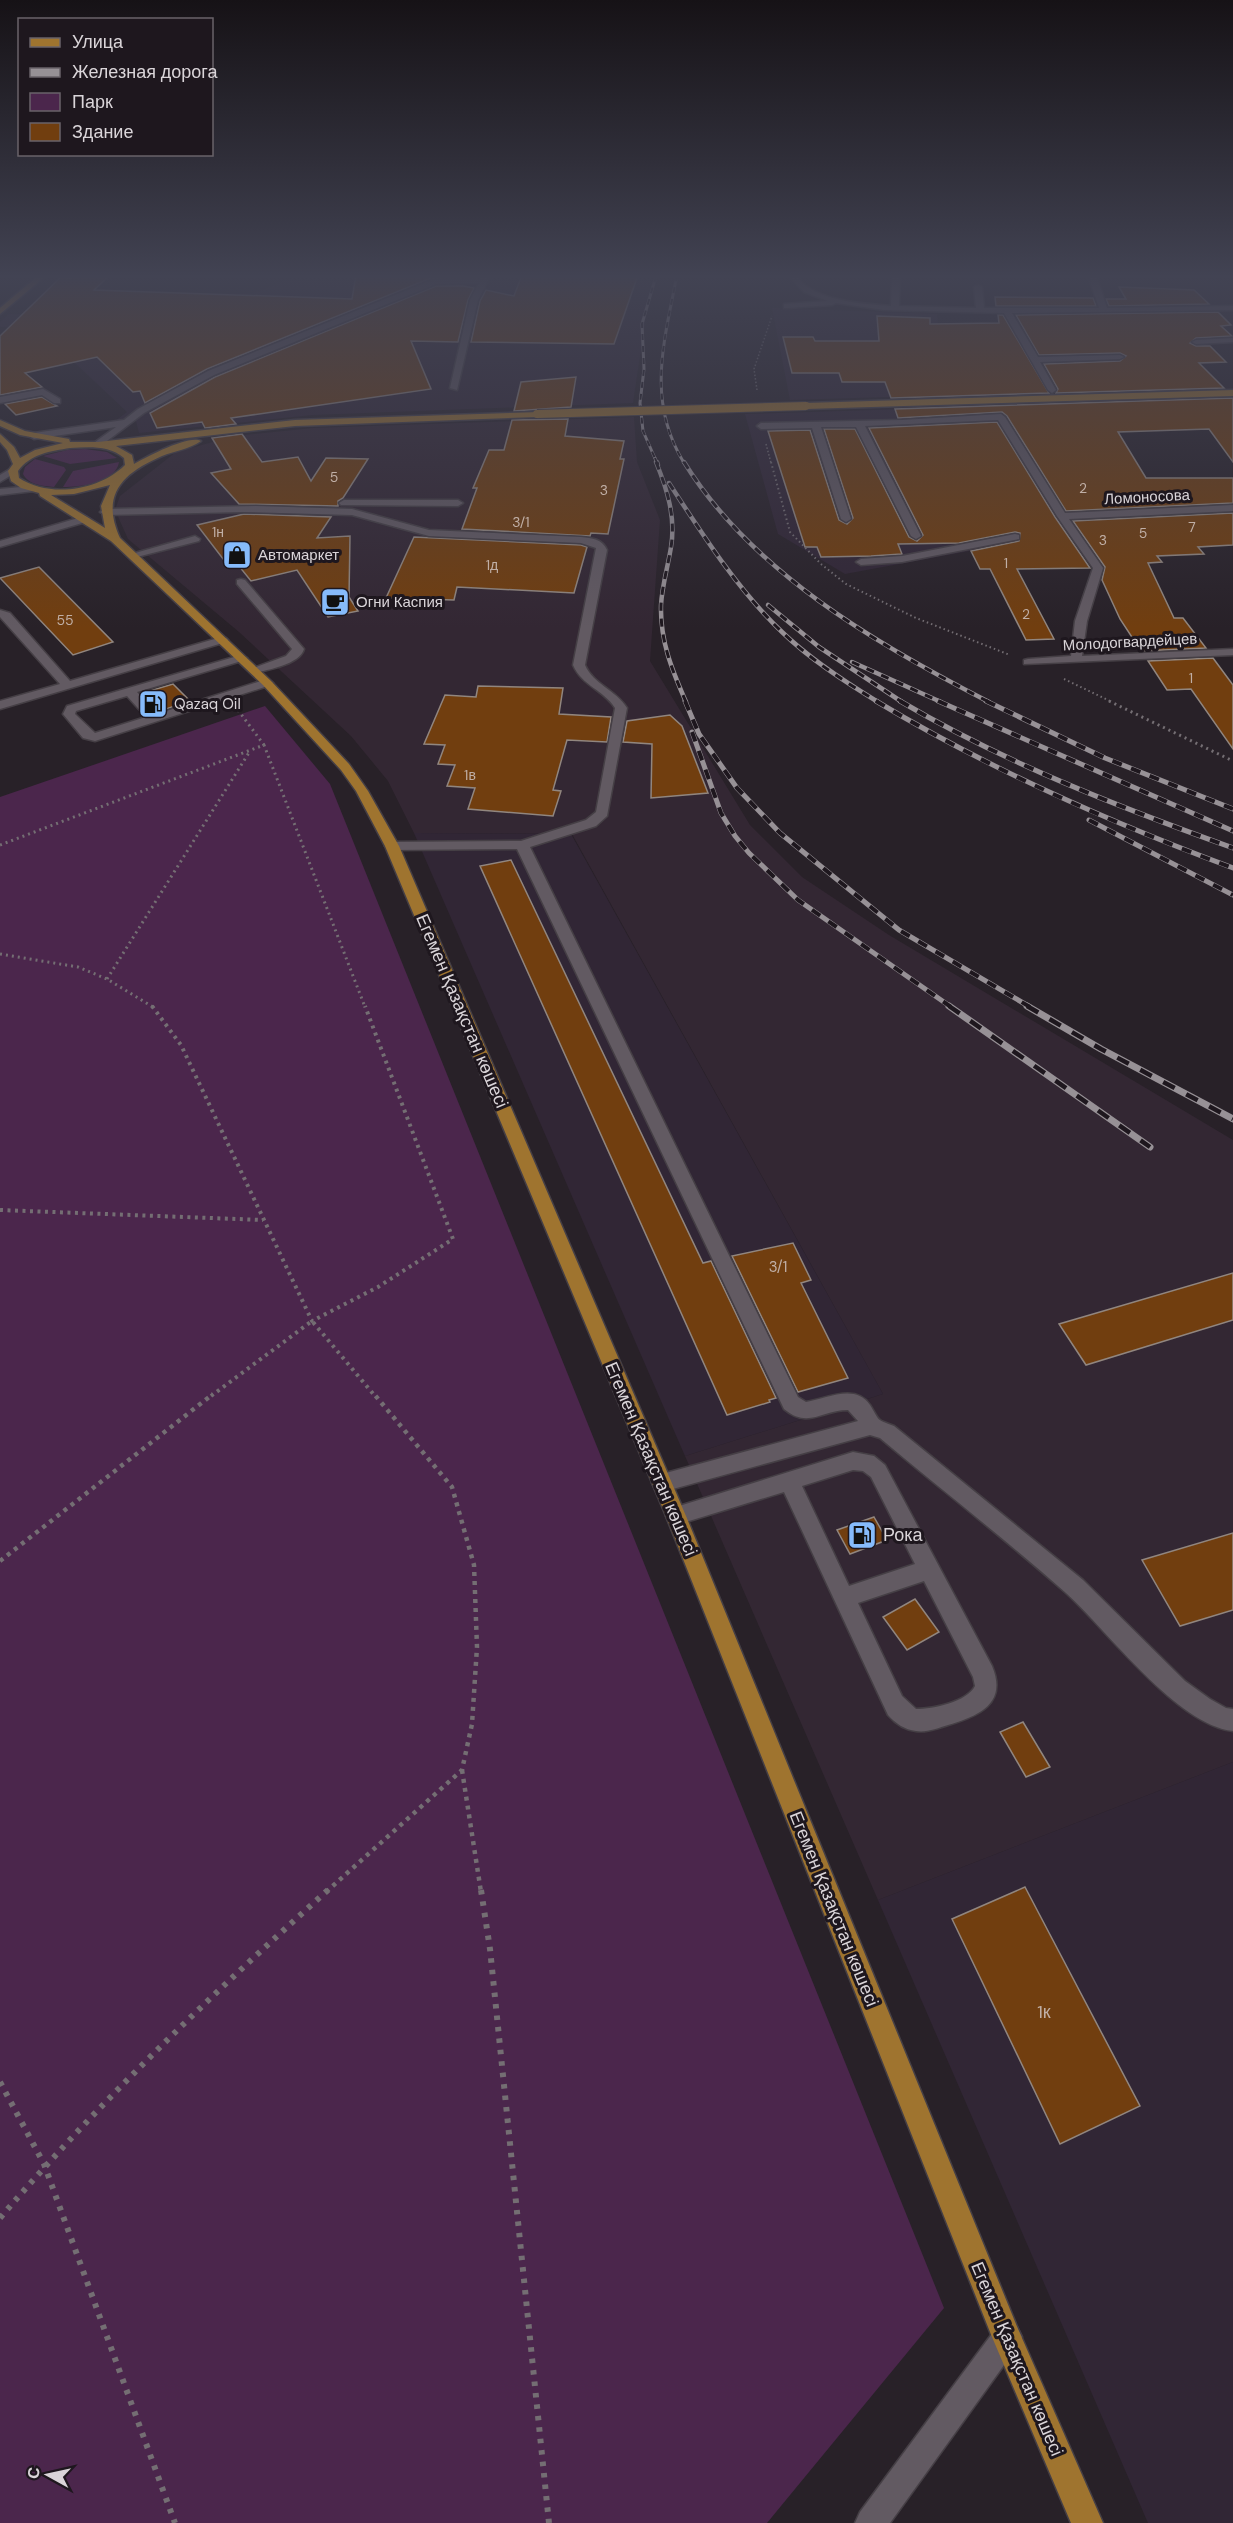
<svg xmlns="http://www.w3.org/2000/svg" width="1233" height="2523" font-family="'DM Sans',sans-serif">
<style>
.built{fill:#332733}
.industrial{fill:#312635}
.green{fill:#4b264c}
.building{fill:#713e0f;stroke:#91867f;stroke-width:1.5}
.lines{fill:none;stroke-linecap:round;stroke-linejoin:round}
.minor-casing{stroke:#453f45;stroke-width:3}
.major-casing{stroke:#453f45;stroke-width:3}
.path-far5{stroke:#746e73;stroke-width:1.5;stroke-dasharray:1.5 2;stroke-linecap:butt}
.path-far4{stroke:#746e73;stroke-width:2;stroke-dasharray:1.5 3;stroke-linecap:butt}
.path-far3{stroke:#746e73;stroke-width:3;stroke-dasharray:2 4;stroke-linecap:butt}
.path-far2{stroke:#746e73;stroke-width:4;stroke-dasharray:3 4.5;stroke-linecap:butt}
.path-far1{stroke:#746e73;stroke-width:4.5;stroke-dasharray:4 5;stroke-linecap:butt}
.path{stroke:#746e73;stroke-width:6;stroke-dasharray:4.5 7;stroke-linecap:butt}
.minor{fill:#625a62;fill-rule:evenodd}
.major{fill:#9f742f;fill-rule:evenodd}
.rail-far3-casing{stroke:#979196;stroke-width:3}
.rail-far2-casing{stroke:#979196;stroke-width:4.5}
.rail-far1-casing{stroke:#979196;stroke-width:5}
.rail-casing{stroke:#979196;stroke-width:7}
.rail-far3{stroke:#1e171e;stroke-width:2;stroke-dasharray:6;stroke-linecap:butt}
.rail-far2{stroke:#1e171e;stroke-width:3;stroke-dasharray:8;stroke-linecap:butt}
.rail-far1{stroke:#1e171e;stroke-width:4;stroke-dasharray:10;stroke-linecap:butt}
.rail{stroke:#1e171e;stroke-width:4.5;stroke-dasharray:13;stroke-linecap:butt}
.major-bridge-casing{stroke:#453f45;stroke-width:10;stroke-linecap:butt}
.major-bridge{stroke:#9f742f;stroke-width:8}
.labels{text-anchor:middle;stroke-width:6;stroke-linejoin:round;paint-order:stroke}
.far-number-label{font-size:14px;fill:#c0afa6}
.far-street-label{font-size:15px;fill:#dad5d9;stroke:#1e171e}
.far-poi-label{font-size:15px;fill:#dad5d9;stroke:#1e171e;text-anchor:start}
.number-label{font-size:15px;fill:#c0afa6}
.street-label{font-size:18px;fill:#dad5d9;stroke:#1e171e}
.poi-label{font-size:18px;fill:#dad5d9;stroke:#1e171e;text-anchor:start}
.near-number-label{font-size:18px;fill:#c0afa6}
</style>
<rect width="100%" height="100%" fill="#282128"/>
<polygon class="built" points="634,417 637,462 660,520 650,661 750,825 802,877 889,935 1233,1140 1233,1762 878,1900 685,1456 883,1394 572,834 414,833 388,781 351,736 239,632 128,539 115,510 120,496 176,452 235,436 313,428"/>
<g class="industrial">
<polygon points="302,275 652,275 633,403 313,415 139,433 136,421 115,421 127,412 42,332 45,328 0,327 0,322 9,314 82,315 98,322 257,292"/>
<polygon points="772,308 937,314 939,336 1047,392 790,400"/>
<polygon points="1001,406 1083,530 845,574 778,534 745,414"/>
<polygon points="414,833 571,834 883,1394 685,1456"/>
<polygon points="1233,1762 1233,2523 1148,2523 878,1900"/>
</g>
<g class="green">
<polygon points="85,449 107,452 117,458 70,464 43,456 67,450"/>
<path d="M35,459l29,8 2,3 -12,17c-12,-1 -25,-2 -31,-13l2,-7z"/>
<path d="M119,462c-3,21 -39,25 -56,25l10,-16z"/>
<polygon points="265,706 330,784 944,2308 767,2523 0,2523 0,797"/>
</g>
<g class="building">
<polygon points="74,275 110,275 94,290 352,299 356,275 468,275 467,277 431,278 207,369 145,403 140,391 133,392 97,357 25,373 42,387 0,395 0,336 61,277 71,278"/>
<polygon points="522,275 638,275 614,344 471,342 480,301 486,290 514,296"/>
<polygon points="436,286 463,286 474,288 468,300 458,342 411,341 431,389 231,418 236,424 205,428 202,422 157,428 150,413 215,377"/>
<polygon points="1119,287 1194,290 1209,304 1109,306 1106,299 1126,299"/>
<polygon points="995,297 1093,298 1096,306 996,306"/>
<polygon points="1218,312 1231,325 1221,326 1232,336 1196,338 1190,343 1196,346 1210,346 1226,362 1199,363 1224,388 1056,393 1058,389 1044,364 1120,361 1126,356 1120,353 1039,355 1016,315"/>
<polygon points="998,315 1003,315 1049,393 891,398 885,382 842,382 839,373 792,373 783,337 813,337 815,341 879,341 877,316 930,318 930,324 999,323"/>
<polygon points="576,377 571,407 514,411 521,382"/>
<polygon points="42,397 57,406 16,415 5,404"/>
<polygon points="1233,398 1233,462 1209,429 1118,432 1146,478 1233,478 1233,503 1066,511 1007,416 1002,412 898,418 895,409"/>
<polygon points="568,419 565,436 624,441 620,459 624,459 608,534 591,533 590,536 462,529 477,488 473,488 489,450 504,450 512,420"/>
<polygon points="997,422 1055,517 1090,568 1017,569 1054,639 1026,640 990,569 980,569 971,551 1019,541 1020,533 1015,532 959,543 898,544 902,554 871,556 821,557 817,547 805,547 768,431 810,430 839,520 847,524 853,518 824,429 855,429 909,537 917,541 923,535 869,428"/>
<polygon points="242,434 262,462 298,457 311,481 326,458 368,459 343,498 338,501 338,506 239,504 211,473 231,469 212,438"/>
<polygon points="1233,513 1233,545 1198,547 1204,554 1157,556 1162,562 1148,563 1174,618 1183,618 1206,648 1141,651 1120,619 1102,580 1105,567 1073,521"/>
<polygon points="244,514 331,517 317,538 350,536 349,597 358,611 328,617 297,570 251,581 239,566 230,568 197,525"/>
<polygon points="414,537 581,545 587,547 574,593 457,587 454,600 386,598"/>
<polygon points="39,567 113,642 73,655 0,578"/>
<polygon points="1213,658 1233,685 1233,749 1191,689 1167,690 1148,661"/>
<polygon points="173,684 190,701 163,710 146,692"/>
<polygon points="478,686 563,688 559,714 611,717 607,742 567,740 553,790 561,791 553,816 468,809 475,788 447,786 455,765 438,764 445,745 424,744 445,695 476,697"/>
<polygon points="670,715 682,726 708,793 651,798 652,744 623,742 627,721"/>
<polygon points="511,860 703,1263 711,1261 776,1398 769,1400 770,1402 727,1415 480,866"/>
<polygon points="793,1243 811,1280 801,1283 848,1378 798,1392 732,1256"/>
<polygon points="1233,1273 1233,1320 1086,1365 1059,1324"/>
<polygon points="874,1517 887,1540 850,1554 837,1530"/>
<polygon points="1233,1533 1233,1610 1180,1626 1142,1560"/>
<polygon points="915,1599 939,1632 907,1650 883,1617"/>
<polygon points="1023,1722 1050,1767 1026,1777 1000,1732"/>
<polygon points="1025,1887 1140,2106 1060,2144 952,1919"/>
</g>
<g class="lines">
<g class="minor-casing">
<g id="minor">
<polygon points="0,275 7,275 0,277"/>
<polygon points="483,275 491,275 478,300 457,390 450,388 470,300 479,283 436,284 214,375 144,413 99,447 91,445 116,427 34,439 29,436 34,433 124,420 138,409 208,371 432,280 481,279"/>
<path d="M788,275h8c15,26 68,29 95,31l1,-31h8l-1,31 77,2 -2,-21 4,-2 4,2 2,21h115l-11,-33h8l11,33 126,-2v4l-221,3 26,44 82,-2 4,2 -4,2 -80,3 16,28 -4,3 -4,-3 -44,-77 -120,-3 -48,-7 -4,2 -45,3h-3v-4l44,-3 -24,-9z"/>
<polygon points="1233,338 1233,342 1196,344 1192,342 1196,340"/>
<polygon points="43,389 60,399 60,403 54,403 42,395 0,403 0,397"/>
<polygon points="1001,414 1005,417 1065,513 1233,505 1233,511 1069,519 1103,568 1087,621 1082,656 1233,649 1233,655 1024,664 1024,660 1028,659 1071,656 1075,621 1093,568 1057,516 998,420 865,426 921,536 916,539 911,536 856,427 821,427 851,519 846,522 841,519 812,428 761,429 757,426 761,423 902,420"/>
<polygon points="10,469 18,471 0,482 0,475"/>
<polygon points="31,486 36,489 34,491 0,495 0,489"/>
<polygon points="344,500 458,500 463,503 458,506 341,505 339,503"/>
<path d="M256,506l96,3 77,21 152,7c11,1 21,2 26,13l-22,115c8,19 31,25 42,43l-20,108 -11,10 -66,21 268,550 8,5c20,-3 49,-19 64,3 10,16 5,14 24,21l189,154 102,101 25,18 16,9 7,1v22c-56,-6 -125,-100 -167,-138 -60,-53 -124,-103 -186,-155l-10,-3 -208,57 -7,-3 -3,-6 3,-6 7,-3 196,-53 -10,-11c-26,0 -40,19 -64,-1l-267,-560 -125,1 -7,-4 7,-4 129,-1 65,-21 10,-8 19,-104c-11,-18 -33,-22 -42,-43l23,-117 -15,-5 -152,-7 -77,-21 -109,-3 -138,3 -5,-3 5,-3z"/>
<polygon points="85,516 90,519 89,521 0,547 0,541"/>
<polygon points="1015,534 1019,535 1019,539 902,562 861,565 856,562 861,559 902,556"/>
<polygon points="195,536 200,539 199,541 133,558 128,555"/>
<path d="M241,579l4,1 59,69c-4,15 -36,21 -50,24l-6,-3 38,-14 6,-7 -55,-65v-4z"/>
<polygon points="0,610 10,613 70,681 218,638 226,638 228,640 226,642 0,709 0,701 60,684 0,617"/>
<path d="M241,655l6,3 -2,2 -108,32 20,22 110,-35 6,4 -2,2 -176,56 -12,-3 -20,-24 4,-8zM127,696l19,21 -51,16 -20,-19 1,-3z"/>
<path d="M853,1452l21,4 11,9 107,201c16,38 -14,50 -44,59 -10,3 -22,8 -32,6 -11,-1 -21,-8 -28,-16l-104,-223 -108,33 -7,-2 -3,-7 3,-7 7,-2zM853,1470l10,1 8,6 44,87 -66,22 -47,-100zM924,1581l49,96 2,9c-8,16 -42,23 -59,23l-14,-13 -44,-93z"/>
<polygon points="1007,2322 1017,2327 1022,2337 1017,2347 890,2523 855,2523 860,2512 997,2327"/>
</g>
</g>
<g class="major-casing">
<g id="major">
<polygon points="39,275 47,275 0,314 0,308"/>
<polygon points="1233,390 1233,396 806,409 802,406 806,403"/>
<path d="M540,412l1,2 -4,3 -242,9 -179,20 16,9 2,9c12,-7 56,-30 67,-23 -11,8 -27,10 -39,15 -39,17 -62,38 -42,82l151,143 78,83 19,27 31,55 287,670 332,813 85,194h-32l-79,-186 -326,-821 -281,-670 -29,-55 -15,-21 -78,-85 -152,-144 -71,-45 -1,-3 -18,-5 -10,-7 -3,-10 5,-7 -6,-14 -7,-8v-8l14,13 6,11 15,-8 28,-7 -43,-8 -20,-9v-6l25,11 44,8 1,3h28l197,-22zM70,448c19,-1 39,-3 54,10l1,7c-26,26 -76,33 -106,13l-1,-7c12,-17 33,-20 52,-23zM110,485l-9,21 4,22 -54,-33 23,-1z"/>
</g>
</g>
<g class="path-far5">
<polyline points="757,390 754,369 772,316"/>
<polyline points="766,444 771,463"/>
</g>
<g class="path-far4">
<polyline points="771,462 790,532 821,564 846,584 916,618 1010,655"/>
<polyline points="1064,679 1112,702"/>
</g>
<g class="path-far3">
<polyline points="1109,701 1233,761"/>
<polyline points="238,710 264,745"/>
<polyline points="0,845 264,745 365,1007"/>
<polyline points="0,954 78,967 107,979 153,1007"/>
<polyline points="107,979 250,751"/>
</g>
<g class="path-far2">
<polyline points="152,1006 181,1045 312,1321 378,1287 453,1239 365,1006"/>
<polyline points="0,1210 263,1220"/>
<polyline points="211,1396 312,1321 375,1396"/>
</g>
<g class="path-far1">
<polyline points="0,1561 213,1394"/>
<polyline points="462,1770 481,1892"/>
<polyline points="326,1892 462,1770 472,1724 477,1647 474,1565 452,1487 374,1394"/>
</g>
<g class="path">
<polyline points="481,1890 490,1949 549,2523"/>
<polyline points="0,2082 44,2164 175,2523"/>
<path d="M0,2218c101,-118 212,-224 328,-328"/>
</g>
<use href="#minor" class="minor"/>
<use href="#major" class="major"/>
<g class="rail-far3-casing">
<g id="rail-far3">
<path d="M677,275c-13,67 -31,126 7,188"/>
<polyline points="656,276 642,324 644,369 640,403 643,431 657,463"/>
<polyline points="655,458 657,463"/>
</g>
</g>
<g class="rail-far2-casing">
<g id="rail-far2">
<path d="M656,462c11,27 20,55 15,85 -3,19 -9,39 -10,58 -1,36 11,65 25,97"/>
<polyline points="657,462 658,465"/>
<path d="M684,462c68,110 192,182 305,240"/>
<path d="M669,483c34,52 68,106 113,149 29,28 63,50 96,70"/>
<polyline points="768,605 819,647 902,702"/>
<polyline points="852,662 941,702"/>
</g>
</g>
<g class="rail-far1-casing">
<g id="rail-far1">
<polyline points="685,701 699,734 737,788 780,833 899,930 1030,1007"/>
<path d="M876,701c113,68 233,121 357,167"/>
<path d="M900,701c105,62 219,106 333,147"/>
<polyline points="938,701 1233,831"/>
<polyline points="986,701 1105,758 1233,809"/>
<polyline points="692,732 721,813 735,836 749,853 798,900 951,1007"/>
<polyline points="1089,820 1233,895"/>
</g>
</g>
<g class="rail-casing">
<g id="rail">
<polyline points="949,1006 1150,1147"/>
<polyline points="1027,1006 1101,1049 1233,1119"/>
</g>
</g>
<use href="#rail-far3" class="rail-far3"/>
<use href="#rail-far2" class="rail-far2"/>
<use href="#rail-far1" class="rail-far1"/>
<use href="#rail" class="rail"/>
<g class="major-bridge-casing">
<polyline id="major-bridge" points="537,414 806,406"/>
</g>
<use href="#major-bridge" class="major-bridge"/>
</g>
<linearGradient id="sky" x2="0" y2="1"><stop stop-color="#161216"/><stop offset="0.44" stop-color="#424353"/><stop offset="1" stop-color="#424353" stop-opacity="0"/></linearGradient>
<rect width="1233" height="628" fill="url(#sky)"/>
<defs>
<g id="shop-square" transform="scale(1.5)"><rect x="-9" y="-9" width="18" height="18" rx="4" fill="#86bbfb" stroke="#1e171e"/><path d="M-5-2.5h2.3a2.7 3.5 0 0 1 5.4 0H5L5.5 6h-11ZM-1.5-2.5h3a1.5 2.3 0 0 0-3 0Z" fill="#111"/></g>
<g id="cafe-square" transform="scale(1.5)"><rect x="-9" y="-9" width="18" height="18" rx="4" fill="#86bbfb" stroke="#1e171e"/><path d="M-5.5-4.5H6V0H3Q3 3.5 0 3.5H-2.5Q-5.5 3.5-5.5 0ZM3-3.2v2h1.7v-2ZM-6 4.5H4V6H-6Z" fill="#111"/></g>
<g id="fuel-square" transform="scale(1.5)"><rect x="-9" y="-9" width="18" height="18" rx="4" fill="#86bbfb" stroke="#1e171e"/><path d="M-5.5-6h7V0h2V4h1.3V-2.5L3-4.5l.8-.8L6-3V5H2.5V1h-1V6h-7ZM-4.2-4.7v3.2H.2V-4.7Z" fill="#111"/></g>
</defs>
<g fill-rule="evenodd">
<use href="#shop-square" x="237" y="555"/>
<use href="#cafe-square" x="335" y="602"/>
<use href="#fuel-square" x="153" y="704"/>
<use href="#fuel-square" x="862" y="1535"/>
</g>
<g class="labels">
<g class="far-number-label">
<text x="334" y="482">5</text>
<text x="1083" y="493">2</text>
<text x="604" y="495">3</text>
<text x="521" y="527">3/1</text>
<text x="1192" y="532">7</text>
<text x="218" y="537">1н</text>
<text x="1143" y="538">5</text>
<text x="1103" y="545">3</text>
<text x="1006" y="568">1</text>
<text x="492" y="570">1д</text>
<text x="1026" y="619">2</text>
<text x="65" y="625">55</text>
<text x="1191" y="683">1</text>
<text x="470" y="780">1в</text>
</g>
<g class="far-street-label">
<text transform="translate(1147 497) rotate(-3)" y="5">Ломоносова</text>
<text transform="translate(1130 642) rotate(-3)" y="5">Молодогвардейцев</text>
</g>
<g class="far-poi-label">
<text x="258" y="560">Автомаркет</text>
<text x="356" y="607">Огни Каспия</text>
<text x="174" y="709">Qazaq Oil</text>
</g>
<g class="number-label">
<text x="778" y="1272">3/1</text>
</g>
<g class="street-label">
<text transform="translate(462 1011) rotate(67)" y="6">Егемен Қазақстан көшесі</text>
<text transform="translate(651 1459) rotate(67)" y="6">Егемен Қазақстан көшесі</text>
<text transform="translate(834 1909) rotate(68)" y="6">Егемен Қазақстан көшесі</text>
<text transform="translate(1017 2359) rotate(67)" y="6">Егемен Қазақстан көшесі</text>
</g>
<g class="poi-label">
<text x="883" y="1541">Рока</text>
</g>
<g class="near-number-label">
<text x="1044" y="2018">1к</text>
</g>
</g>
<rect x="18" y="18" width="195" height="138" fill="#1e171e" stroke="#696369" stroke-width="1.5"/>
<rect x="30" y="38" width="30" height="9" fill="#9f742f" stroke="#696369" stroke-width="1.5"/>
<text x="72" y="48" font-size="18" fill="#dad5d9">Улица</text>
<rect x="30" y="68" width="30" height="9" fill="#979196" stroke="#696369" stroke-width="1.5"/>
<text x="72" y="78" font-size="18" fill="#dad5d9">Железная дорога</text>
<rect x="30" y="93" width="30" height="18" fill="#4b264c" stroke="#696369" stroke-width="1.5"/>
<text x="72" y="108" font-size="18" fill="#dad5d9">Парк</text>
<rect x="30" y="123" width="30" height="18" fill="#713e0f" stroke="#696369" stroke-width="1.5"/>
<text x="72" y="138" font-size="18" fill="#dad5d9">Здание</text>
<g transform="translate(48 2475) rotate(278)" stroke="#1e171e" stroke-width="4.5" paint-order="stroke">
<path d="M0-4.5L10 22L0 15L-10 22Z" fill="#dad5d9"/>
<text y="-9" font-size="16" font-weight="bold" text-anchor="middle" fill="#dad5d9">С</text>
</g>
</svg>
